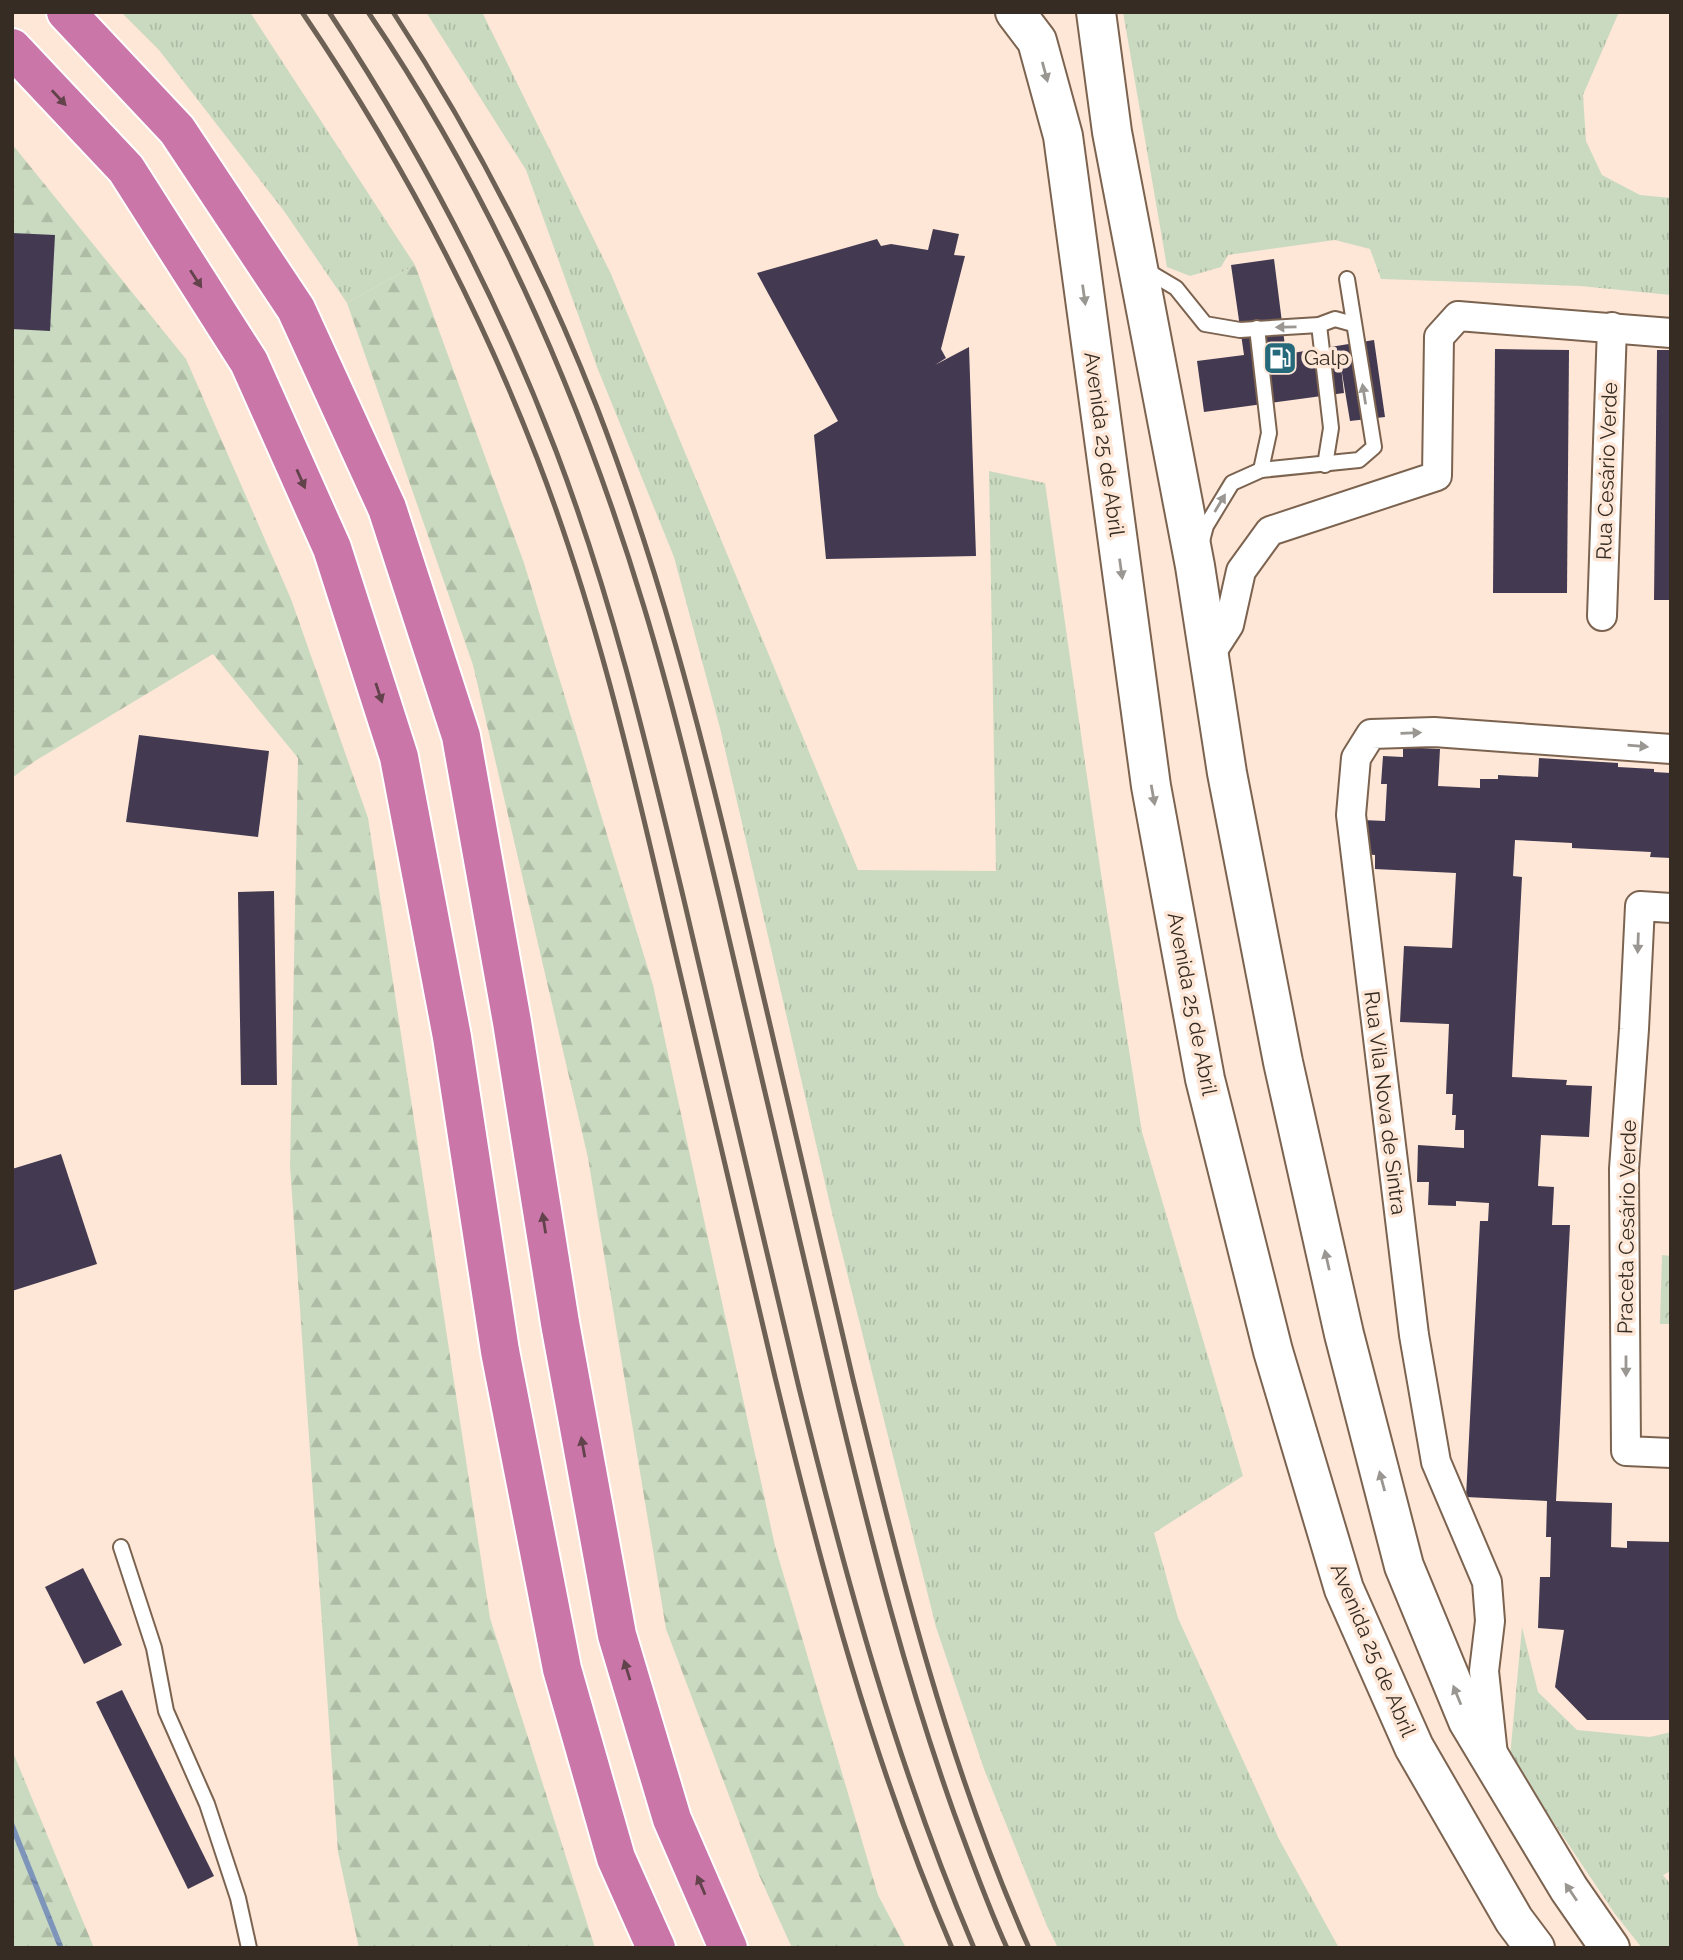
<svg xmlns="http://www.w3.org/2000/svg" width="1683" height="1960" font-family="Raleway,sans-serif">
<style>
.grass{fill:url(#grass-tufts)}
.forest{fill:url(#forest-firs)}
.park{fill:url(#park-crowns)}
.water{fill:url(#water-ripples)}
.building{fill:#433a52}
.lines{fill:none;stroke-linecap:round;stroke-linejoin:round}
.lane-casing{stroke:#7b6350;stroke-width:18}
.street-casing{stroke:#7b6350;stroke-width:32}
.secondary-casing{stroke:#7b6350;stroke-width:42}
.highway-casing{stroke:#fff;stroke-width:42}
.lane{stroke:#fff;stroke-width:14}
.street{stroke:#fff;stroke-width:28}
.secondary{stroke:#fff;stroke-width:38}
.highway{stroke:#ca76a8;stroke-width:38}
.rail{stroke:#6d6054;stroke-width:5}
.oneway{fill:#9a9691}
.oneway2{fill:#62424b}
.labels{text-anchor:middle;stroke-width:7;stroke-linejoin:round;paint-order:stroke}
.poi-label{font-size:21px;fill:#362c23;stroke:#fee7d6;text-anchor:start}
.street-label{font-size:21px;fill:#362c23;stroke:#fee7d6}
</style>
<defs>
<pattern id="grass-tufts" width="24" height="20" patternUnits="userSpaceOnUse" patternTransform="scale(1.75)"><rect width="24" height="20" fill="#cadac0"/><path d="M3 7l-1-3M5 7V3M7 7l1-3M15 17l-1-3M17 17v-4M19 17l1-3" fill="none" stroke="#aebba5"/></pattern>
<pattern id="forest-firs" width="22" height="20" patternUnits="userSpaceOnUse" patternTransform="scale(1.75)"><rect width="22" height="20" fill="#cadac0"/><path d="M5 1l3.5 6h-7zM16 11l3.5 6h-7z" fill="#aebba5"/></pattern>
<pattern id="park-crowns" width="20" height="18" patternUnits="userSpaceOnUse" patternTransform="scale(1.75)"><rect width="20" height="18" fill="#cadac0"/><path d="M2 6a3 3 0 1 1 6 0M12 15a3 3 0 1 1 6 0" fill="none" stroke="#aebba5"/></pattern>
<pattern id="water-ripples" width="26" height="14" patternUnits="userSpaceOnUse" patternTransform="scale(1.75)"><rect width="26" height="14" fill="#7e95bb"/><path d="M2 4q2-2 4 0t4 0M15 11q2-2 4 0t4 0" fill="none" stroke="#687a98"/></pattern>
</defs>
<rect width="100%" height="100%" fill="#fee7d6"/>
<g class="grass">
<polygon points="121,12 250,12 415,265 347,303 284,211 159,50"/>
<polygon points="426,12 482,12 611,274 858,870 996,871 989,471 1045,483 1100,867 1142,1132 1243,1476 1154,1533 1178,1618 1279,1839 1339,1948 1058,1948 1047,1926 984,1769 936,1627 832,1213 720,728 674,557 597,367 526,170"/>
<polygon points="1123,12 1619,12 1583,95 1586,141 1602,175 1640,195 1671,198 1671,295 1580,286 1381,279 1370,249 1335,240 1228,255 1221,267 1190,276 1167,267"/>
<polygon points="1522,1627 1538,1692 1577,1730 1650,1737 1671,1732 1671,1871 1663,1875 1671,1885 1671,1948 1642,1948 1615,1914 1510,1757"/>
</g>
<g class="forest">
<polygon points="12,144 186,359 291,599 368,818 490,1618 595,1948 359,1948 338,1852 290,1166 298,758 213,654 35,761 12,778"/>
<polygon points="415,265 524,563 653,985 775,1546 878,1895 906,1948 792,1948 759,1875 666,1629 588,1158 473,665 347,303"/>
<polygon points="12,1750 94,1948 12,1948"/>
</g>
<polygon class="park" points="1662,1255 1671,1256 1671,1324 1660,1324"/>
<polygon class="water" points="12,1818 64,1948 58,1948 12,1833"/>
<g class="building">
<polygon points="933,229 959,234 954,255 965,256 941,349 946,358 935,365 969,347 976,556 826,559 814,435 838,421 757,273 877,239 881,246 891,244 928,250"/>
<polygon points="12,233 55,235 50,331 12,329"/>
<polygon points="1274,259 1286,354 1374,340 1385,417 1350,421 1341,367 1344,393 1204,412 1197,361 1244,355 1231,265"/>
<polygon points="1495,349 1569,350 1567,593 1493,593"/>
<polygon points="1657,350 1671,350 1671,600 1654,600"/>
<polygon points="139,735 269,751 258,837 126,822"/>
<polygon points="1403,747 1440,749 1438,786 1480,788 1480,779 1498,779 1498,775 1538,777 1539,758 1618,763 1618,767 1654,769 1654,772 1671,773 1671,858 1650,857 1651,852 1572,848 1572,843 1515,840 1513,876 1522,877 1512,1077 1567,1080 1566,1085 1592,1086 1589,1137 1541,1135 1538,1186 1554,1187 1552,1225 1570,1225 1556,1501 1612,1503 1611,1547 1627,1548 1627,1541 1671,1542 1671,1720 1587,1720 1555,1687 1564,1630 1538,1628 1540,1577 1550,1577 1551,1537 1546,1537 1547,1501 1466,1497 1480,1221 1488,1221 1489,1203 1456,1201 1456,1206 1428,1205 1429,1182 1417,1182 1418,1145 1464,1148 1464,1130 1455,1130 1456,1115 1452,1115 1453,1094 1446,1094 1449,1024 1400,1022 1404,946 1452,948 1456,873 1375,869 1375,855 1361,854 1363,820 1385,821 1387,784 1381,784 1383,756 1403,757"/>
<polygon points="274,891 277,1085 241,1085 238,892"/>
<polygon points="61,1154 97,1264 12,1291 12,1169"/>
<polygon points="83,1568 122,1645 84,1664 45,1587"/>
<polygon points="122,1690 214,1876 188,1889 96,1702"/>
</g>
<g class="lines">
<g class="lane-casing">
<g id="lane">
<polyline points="1144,269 1176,288 1205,324 1240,330 1319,325 1335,319 1353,324"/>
<polyline points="1319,325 1331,428 1325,465"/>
<polyline points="1257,328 1269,433 1261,470"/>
<polyline points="1202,541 1206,526 1232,483 1261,470 1359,460 1374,447 1347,279"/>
<polyline points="121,1547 154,1648 166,1711 207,1804 238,1898 249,1948"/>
</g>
</g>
<g class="street-casing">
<g id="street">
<polyline points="1602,616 1612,327"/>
<polyline points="1209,656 1229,625 1241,571 1270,531 1437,476 1439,337 1458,316 1671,333"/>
<polyline points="1671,908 1640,906 1634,1029 1624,1169 1626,1451 1671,1453"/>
<polyline points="1493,1755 1484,1671 1490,1621 1487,1582 1436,1462 1414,1335 1351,815 1356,758 1371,734 1434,732 1671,749"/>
</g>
</g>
<g class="secondary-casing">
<g id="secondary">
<polyline points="1015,12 1037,41 1063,136 1151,786 1205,1079 1273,1351 1344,1589 1414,1747 1514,1920 1535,1948"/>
<polyline points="1096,12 1112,132 1195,566 1227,773 1283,1062 1344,1334 1404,1566 1468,1721 1569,1889 1610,1948"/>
</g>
</g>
<g class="highway-casing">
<g id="highway">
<polyline points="66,12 177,130 296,309 387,508 461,736 512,1022 560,1323 617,1635 672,1819 728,1948"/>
<polyline points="12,48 126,169 249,362 332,548 399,757 452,1037 500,1351 562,1669 616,1858 656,1948"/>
</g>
</g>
<use href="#lane" class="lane"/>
<use href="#street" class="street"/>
<use href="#secondary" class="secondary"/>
<use href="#highway" class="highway"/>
<g class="rail">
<path d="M302,12c95,140 174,288 235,446 56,145 92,296 127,447 38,157 73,315 111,472 47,194 98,387 177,571"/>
<path d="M329,12c91,138 168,284 227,439 55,144 91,295 127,445 39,164 76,328 116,492 47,191 98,379 175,560"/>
<path d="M368,12c123,181 213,386 276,595 29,96 52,193 75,289 41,171 79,342 120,512 33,137 68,273 115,405 17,46 33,91 53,135"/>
<path d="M393,12c81,124 149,255 203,393 61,157 103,319 142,483 39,163 75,327 115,491 47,192 95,387 176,569"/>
</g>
</g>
<defs><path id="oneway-solid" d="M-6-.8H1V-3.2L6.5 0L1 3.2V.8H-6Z" transform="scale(1.75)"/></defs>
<g class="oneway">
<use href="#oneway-solid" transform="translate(1045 72) rotate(75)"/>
<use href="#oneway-solid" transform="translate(1084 295) rotate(82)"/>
<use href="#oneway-solid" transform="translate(1286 327) rotate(179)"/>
<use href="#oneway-solid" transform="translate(1364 394) rotate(-99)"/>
<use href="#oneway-solid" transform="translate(1220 503) rotate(-59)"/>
<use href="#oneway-solid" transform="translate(1121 569) rotate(82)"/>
<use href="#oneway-solid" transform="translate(1411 733) rotate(-2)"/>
<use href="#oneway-solid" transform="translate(1638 746) rotate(5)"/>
<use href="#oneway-solid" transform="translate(1153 795) rotate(80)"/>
<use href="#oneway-solid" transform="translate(1638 943) rotate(92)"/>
<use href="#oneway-solid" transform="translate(1327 1260) rotate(-103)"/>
<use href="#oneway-solid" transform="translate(1626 1366) rotate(90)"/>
<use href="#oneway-solid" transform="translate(1382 1481) rotate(-105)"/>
<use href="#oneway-solid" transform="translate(1457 1695) rotate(-112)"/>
<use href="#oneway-solid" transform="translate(1571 1892) rotate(-124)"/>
</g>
<g class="oneway2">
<use href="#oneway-solid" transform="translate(59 98) rotate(47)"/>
<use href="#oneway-solid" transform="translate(196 279) rotate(57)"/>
<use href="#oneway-solid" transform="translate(301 479) rotate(66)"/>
<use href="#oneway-solid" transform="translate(379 693) rotate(72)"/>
<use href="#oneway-solid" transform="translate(544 1223) rotate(-99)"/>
<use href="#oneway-solid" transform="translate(583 1447) rotate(-100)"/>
<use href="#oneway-solid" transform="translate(627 1670) rotate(-107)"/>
<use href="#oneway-solid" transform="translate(701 1885) rotate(-113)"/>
</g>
<defs>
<g id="fuel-square" transform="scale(1.75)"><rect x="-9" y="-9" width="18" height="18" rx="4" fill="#26697b" stroke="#fee7d6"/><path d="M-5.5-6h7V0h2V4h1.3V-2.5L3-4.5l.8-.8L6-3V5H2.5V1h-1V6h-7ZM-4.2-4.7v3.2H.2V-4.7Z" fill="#fff"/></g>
</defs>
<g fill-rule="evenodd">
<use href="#fuel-square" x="1280" y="358"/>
</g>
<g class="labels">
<g class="poi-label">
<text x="1304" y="365">Galp</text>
</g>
<g class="street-label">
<text transform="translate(1104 444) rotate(82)" y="7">Avenida 25 de Abril</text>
<text transform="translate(1607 471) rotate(-88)" y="7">Rua Cesário Verde</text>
<text transform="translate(1192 1004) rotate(79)" y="7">Avenida 25 de Abril</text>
<text transform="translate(1385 1103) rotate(83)" y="7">Rua Vila Nova de Sintra</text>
<text transform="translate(1627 1227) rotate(-89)" y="7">Praceta Cesário Verde</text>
<text transform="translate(1373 1650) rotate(67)" y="7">Avenida 25 de Abril</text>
</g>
</g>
<rect width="1683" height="1960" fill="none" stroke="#362c23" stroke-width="28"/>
</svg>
